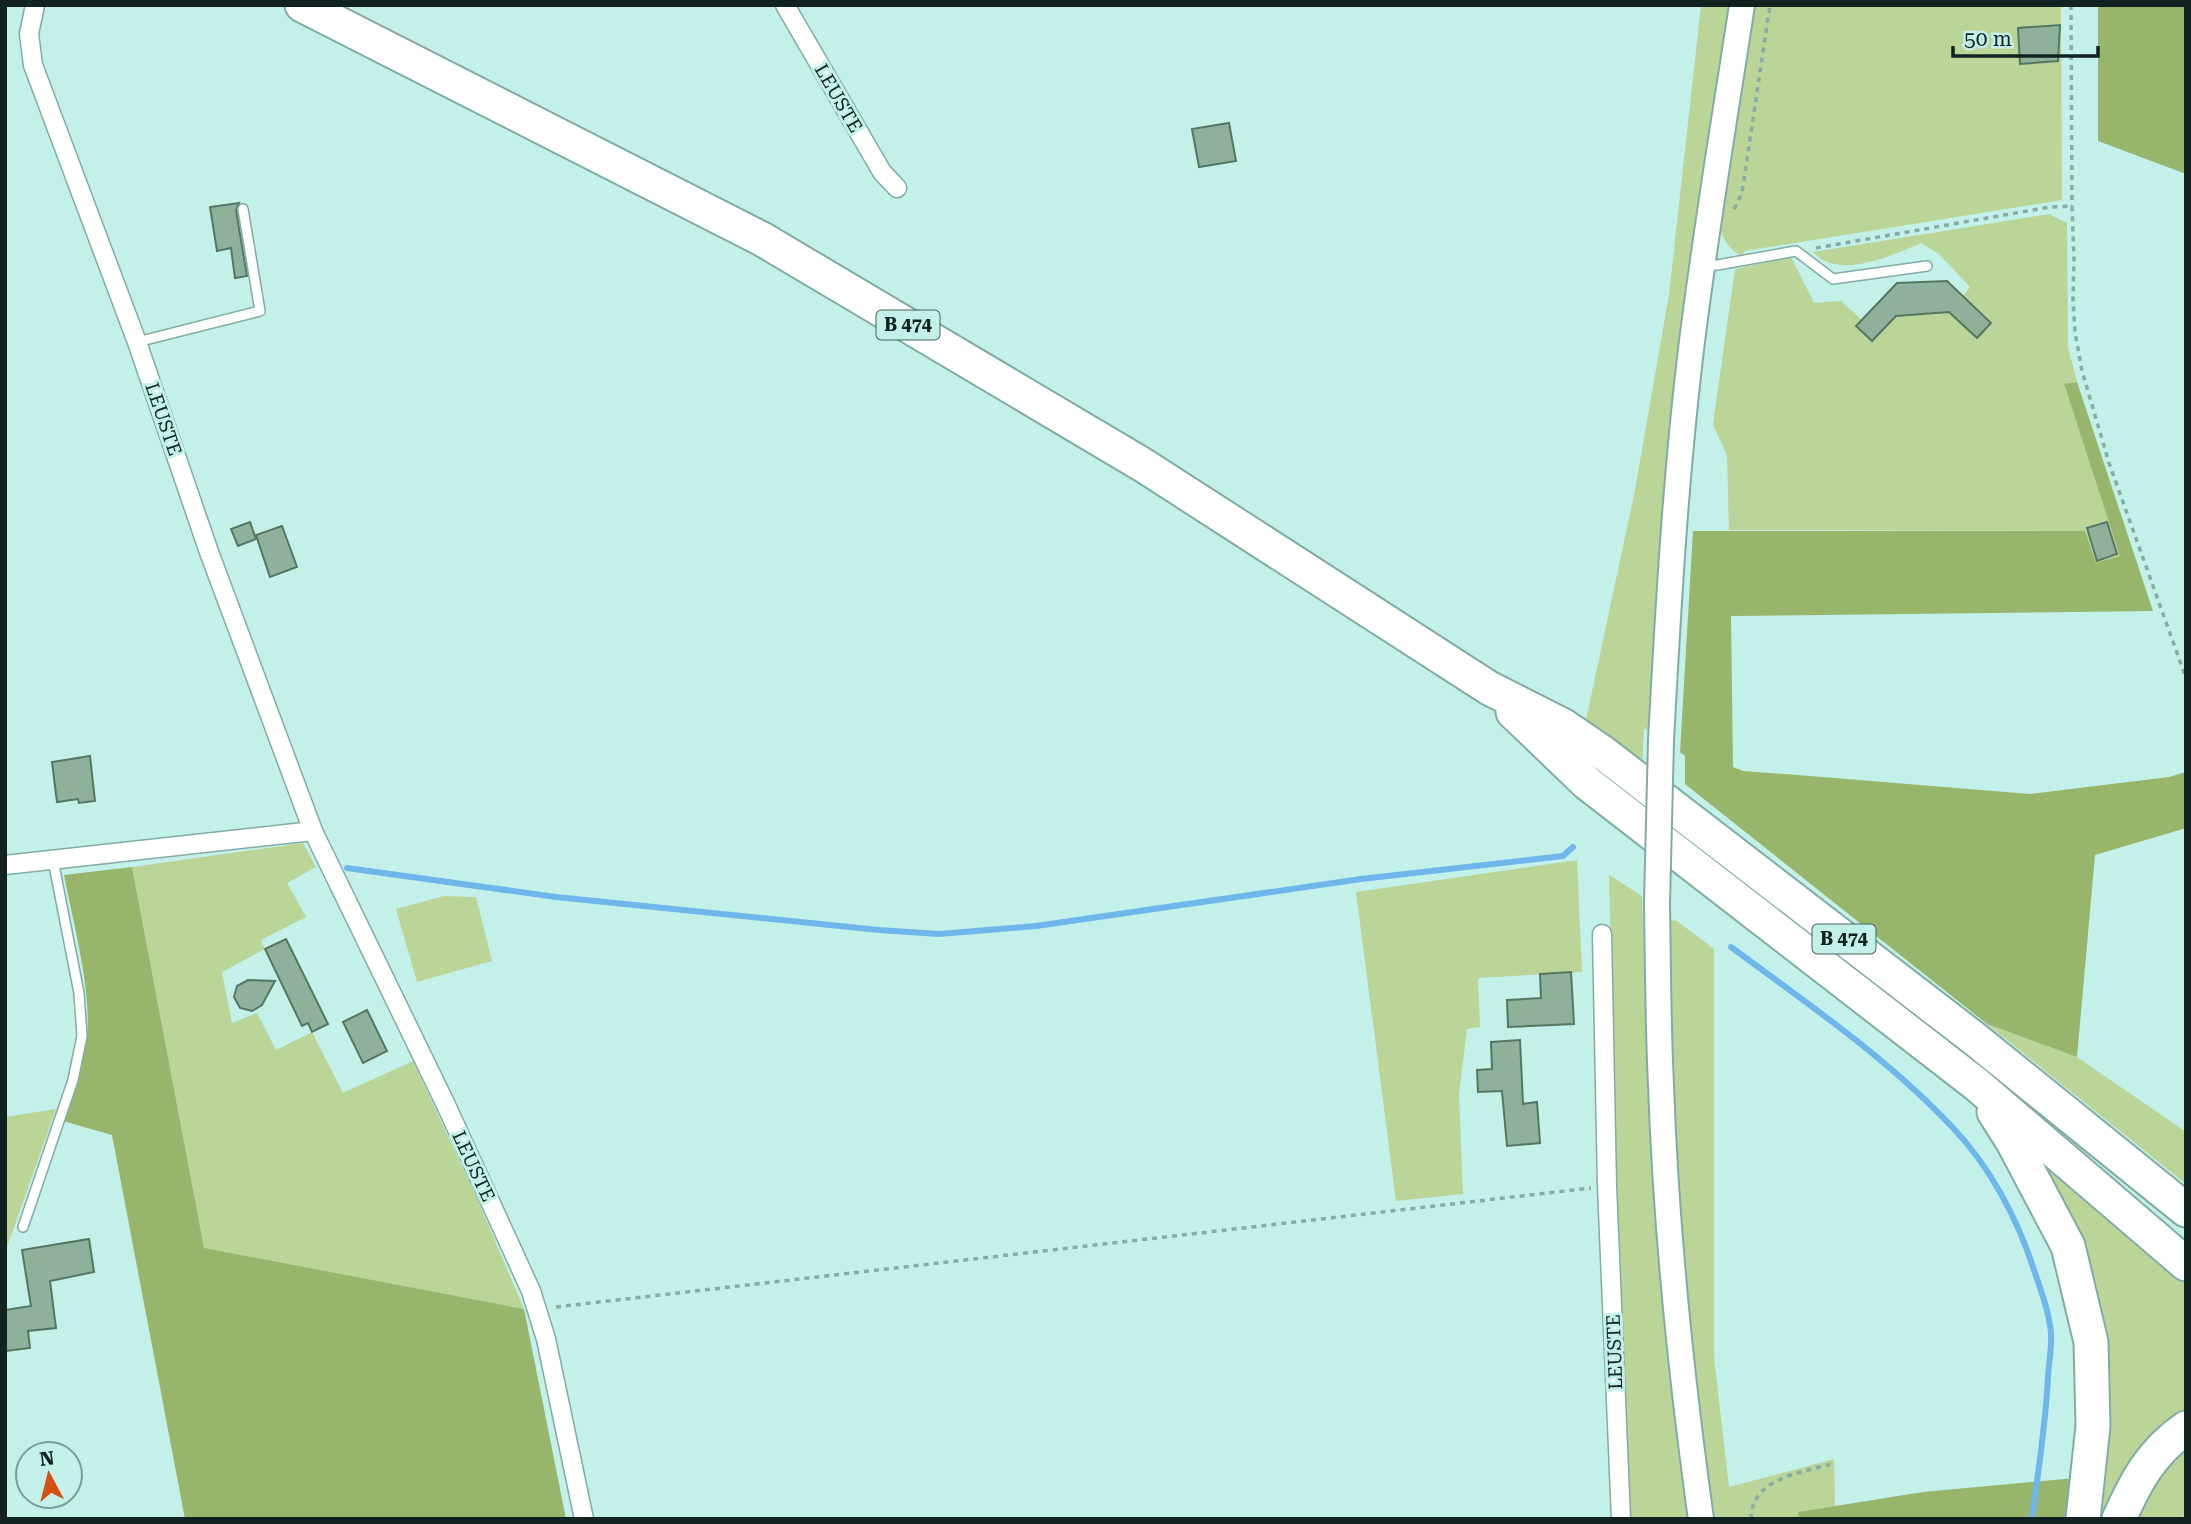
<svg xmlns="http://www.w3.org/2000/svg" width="2191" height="1524" font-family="'Roboto Serif',serif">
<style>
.green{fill:#bbd599}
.forest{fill:#97b56b}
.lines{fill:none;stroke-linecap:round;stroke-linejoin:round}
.stream{stroke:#6fb6eb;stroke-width:6}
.building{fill:#8fb09a;stroke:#577662;stroke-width:2}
.lane-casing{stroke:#81aca6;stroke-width:12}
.street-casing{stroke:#81aca6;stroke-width:21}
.secondary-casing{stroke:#81aca6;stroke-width:28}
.highway-casing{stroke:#81aca6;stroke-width:37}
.path{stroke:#88aba6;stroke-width:3.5;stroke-dasharray:5 5;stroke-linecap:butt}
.lane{stroke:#fff;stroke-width:9}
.street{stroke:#fff;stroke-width:18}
.secondary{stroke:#fff;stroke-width:24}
.highway{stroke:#fff;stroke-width:33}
.secondary-bridge-casing{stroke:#81aca6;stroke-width:28;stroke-linecap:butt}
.secondary-bridge{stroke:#fff;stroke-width:24}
.labels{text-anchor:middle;stroke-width:6;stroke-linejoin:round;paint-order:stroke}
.shield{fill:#c3f0e9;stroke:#46605c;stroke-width:2}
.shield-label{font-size:18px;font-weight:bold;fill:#112220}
.street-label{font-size:19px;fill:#112220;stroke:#c3f0e9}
</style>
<rect width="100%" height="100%" fill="#c3f0e9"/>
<g class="green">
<polygon points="1701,5 1731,5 1693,250 1687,276 1660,553 1649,731 1644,728 1642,772 1584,729 1634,495 1669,295"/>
<path d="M1752,5h309l1,195 -317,51 -3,5c-15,-7 -18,-18 -25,-32z"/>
<path d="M2049,214l18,9 1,124 9,35 -13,3 57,171 -25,8 -12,-33 -355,-1 -2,-74 -14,-32 22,-155 56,-12 23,46 27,-2 21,19 -5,7 15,14 24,-25 53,-4 28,26 14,-15 -28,-27 7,-9 -30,-32 -19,-12c-28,12 -83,38 -108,9z"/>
<polygon points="303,843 316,867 287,883 306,917 261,940 265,949 222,972 232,1023 257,1013 276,1050 312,1032 343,1093 413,1061 479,1203 524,1309 204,1249 132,867"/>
<polygon points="1577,860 1582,972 1478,978 1480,1027 1467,1029 1459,1094 1463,1194 1396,1201 1356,892"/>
<polygon points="1609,875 1642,896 1654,1192 1677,1445 1688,1519 1629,1519 1616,1181"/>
<polygon points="444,896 476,897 492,961 417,982 396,909"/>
<polygon points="1668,920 1677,921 1714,949 1714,1357 1729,1487 1834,1459 1835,1506 1799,1512 1799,1519 1710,1519 1698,1435 1672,1126"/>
<polygon points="1987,1024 2077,1057 2186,1132 2186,1184"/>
<polygon points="56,1109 5,1253 5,1117"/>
<polygon points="2040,1155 2186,1285 2186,1416 2106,1519 2094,1519 2059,1202"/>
<polygon points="2186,1445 2186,1510 2182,1519 2132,1519 2142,1496"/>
</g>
<g class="forest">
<polygon points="2098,5 2186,5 2186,174 2098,141"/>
<polygon points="2077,382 2153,611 1731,616 1733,767 1743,771 1785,774 2030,794 2169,777 2186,772 2186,828 2095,855 2077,1057 1987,1024 1685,784 1685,756 1680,752 1693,531 2085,531 2096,563 2120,556 2064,384"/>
<path d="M132,867l72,381 320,61 42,210h-381l-73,-384 -49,-14c10,-27 20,-55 24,-84 5,-46 -14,-115 -23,-162z"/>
<polygon points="2076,1478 2072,1519 1799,1519 1798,1512 1923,1492"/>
</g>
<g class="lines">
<g class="stream">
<polyline points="347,868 556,897 879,930 939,934 1036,926 1361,879 1563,856 1573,847"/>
<path d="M1731,947c77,57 158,112 223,182 36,38 63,89 79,138 7,21 16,44 18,66 1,14 -2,29 -3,43 -2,48 -10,95 -16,143"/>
</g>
</g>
<g class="building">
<polygon points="2060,25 2058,61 2020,64 2018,28"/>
<polygon points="1229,123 1236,161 1199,167 1192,129"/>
<polygon points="239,203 236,210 247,276 235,278 231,248 217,251 210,207"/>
<polygon points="1947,281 1991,323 1977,338 1949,312 1896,316 1872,341 1856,326 1897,283"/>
<polygon points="250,522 256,539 238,546 231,529"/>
<polygon points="2107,522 2117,554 2097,561 2087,528"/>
<polygon points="282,526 297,567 270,577 256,535"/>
<polygon points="90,756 95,801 79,803 78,799 57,802 52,762"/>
<polygon points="286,939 328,1024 312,1032 308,1023 302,1026 265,949"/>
<polygon points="1571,972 1574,1024 1508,1027 1507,1000 1541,998 1540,974"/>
<polygon points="248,980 275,981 262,1005 252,1011 240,1008 234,997 237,986"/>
<polygon points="367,1010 387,1051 363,1063 343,1022"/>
<polygon points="1520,1040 1523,1104 1537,1102 1540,1143 1507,1146 1502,1091 1478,1092 1477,1070 1492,1069 1491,1042"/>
<polygon points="89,1239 94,1272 50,1281 56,1328 28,1331 30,1348 5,1351 5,1310 31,1306 22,1250"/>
</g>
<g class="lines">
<g class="lane-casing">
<g id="lane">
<polyline points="1704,266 1717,265 1796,251 1833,279 1927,266"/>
<polyline points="137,342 260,311 243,209"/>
<polyline points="23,1227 73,1080 82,1036 79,993 53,860"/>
</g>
</g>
<g class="street-casing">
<g id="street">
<polyline points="35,5 29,34 33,65 137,342 209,552 313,831 446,1105 531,1291 546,1339 584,1519"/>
<polyline points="785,5 882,172 897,188"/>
<polyline points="5,865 313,831"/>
<polyline points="1602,934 1607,1186 1621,1519"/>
</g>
</g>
<g class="secondary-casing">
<g id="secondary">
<path d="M1661,740c7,-128 14,-255 29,-382 14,-118 34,-235 52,-353"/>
<path d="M1657,904c1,60 1,121 4,181 5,145 20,290 40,434"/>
</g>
</g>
<g class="highway-casing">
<g id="highway">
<polyline points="302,5 762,239 1143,465 1489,688 1564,726 1602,752 1976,1040 2186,1210"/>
<polyline points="1513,712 1587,783 1976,1084 2186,1264"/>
<polyline points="1994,1112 2013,1142 2068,1246 2091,1342 2093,1426 2083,1519"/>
<path d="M2119,1519c17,-38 32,-67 67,-91"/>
</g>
</g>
<g class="path">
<polyline points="2071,5 2072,206"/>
<polyline points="1734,209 1742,193 1770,5"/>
<polyline points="1816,248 2050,207 2072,206 2074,259 2073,300 2075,332 2082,371 2109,463 2186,678"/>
<polyline points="556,1307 1591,1188"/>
<path d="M1751,1519c0,-41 50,-46 80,-55"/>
</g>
<use href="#lane" class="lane"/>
<use href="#street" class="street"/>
<use href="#secondary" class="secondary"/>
<use href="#highway" class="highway"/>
<g class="secondary-bridge-casing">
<polyline id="secondary-bridge" points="1657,904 1661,740"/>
</g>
<use href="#secondary-bridge" class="secondary-bridge"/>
</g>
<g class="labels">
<g class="shield">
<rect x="876.5" y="310.5" width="63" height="29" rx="5"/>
<rect x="1812.5" y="924.5" width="63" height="29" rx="5"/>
</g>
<g class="shield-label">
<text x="908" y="331">B 474</text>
<text x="1844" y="945">B 474</text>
</g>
<g class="street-label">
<text transform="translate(839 98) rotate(60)" y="7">LEUSTE</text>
<text transform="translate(164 419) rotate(71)" y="7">LEUSTE</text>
<text transform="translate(474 1166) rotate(65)" y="7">LEUSTE</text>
<text transform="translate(1614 1352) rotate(-92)" y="7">LEUSTE</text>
</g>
</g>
<rect width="2191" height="1524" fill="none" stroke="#112220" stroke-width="14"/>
<g transform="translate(49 1475) rotate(353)"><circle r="33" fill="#c3f0e9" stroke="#7c9e99" stroke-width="2"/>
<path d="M0-5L12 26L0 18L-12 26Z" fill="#d44f10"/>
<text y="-10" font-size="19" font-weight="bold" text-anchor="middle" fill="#112220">N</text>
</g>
<path d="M1953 46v10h145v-10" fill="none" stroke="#112220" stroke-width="3.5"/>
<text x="1964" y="46" font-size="21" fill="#112220" stroke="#c3f0e9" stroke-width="5" paint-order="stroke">50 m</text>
</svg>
